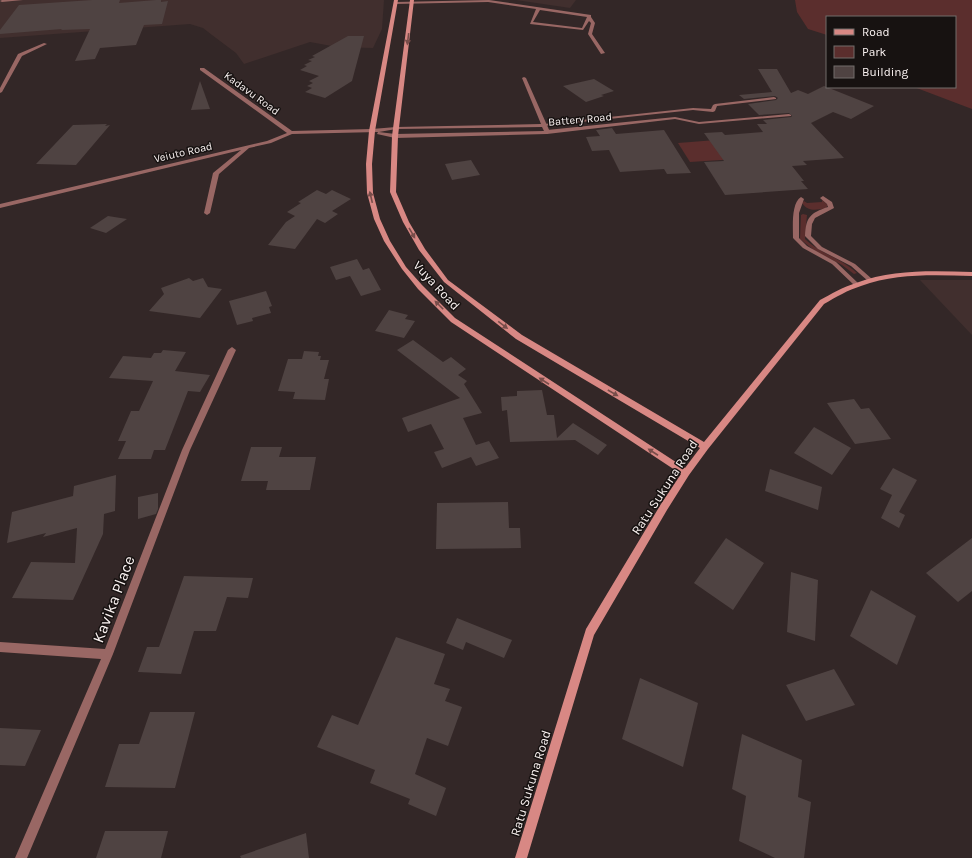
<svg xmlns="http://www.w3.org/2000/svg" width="972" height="858" font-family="Karla,sans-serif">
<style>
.built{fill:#412f2e}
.green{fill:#5b2e2d}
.building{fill:#4f4342}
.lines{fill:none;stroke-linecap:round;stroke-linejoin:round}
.lane{fill:#996764;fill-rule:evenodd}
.street{fill:#996764;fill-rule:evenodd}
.secondary{fill:#d88884;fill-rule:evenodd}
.oneway{fill:#784d4a}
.labels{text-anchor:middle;stroke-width:3;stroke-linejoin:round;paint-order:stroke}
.far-street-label{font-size:11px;fill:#fbf3f2;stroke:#171211}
.street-label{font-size:13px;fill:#fbf3f2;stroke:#171211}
.near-street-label{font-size:16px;fill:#fbf3f2;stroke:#171211}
</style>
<rect width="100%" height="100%" fill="#332727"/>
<g class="built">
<polygon points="0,0 384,0 382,29 373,48 337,47 310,42 244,64 236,53 212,35 203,28 190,24 0,38"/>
<polygon points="516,0 576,0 570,8"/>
<polygon points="920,280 972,280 972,335"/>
</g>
<g class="green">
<polygon points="795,0 972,0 972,109 914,87 955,87 955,17 827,17 827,35 808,29 797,12"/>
<polygon points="754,137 769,157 690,162 678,143"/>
<path d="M822,200l6,5 -2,3c-9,2 -18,4 -24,-5l2,-2 3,2 15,-1z"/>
<path d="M803,214l4,1 -2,24c16,15 36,19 52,34l-3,1 -12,-9 -27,-14 -15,-12 1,-24z"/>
</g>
<g class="building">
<polygon points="92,0 120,0 119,3 156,0 161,0 161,2 168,1 162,24 144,25 136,45 100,48 95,59 75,61 90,29 61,30 62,29 0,34 0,30 19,5"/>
<polygon points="348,36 364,36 352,81 325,98 305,92 312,88 307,86 313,83 309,81 319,76 300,70 307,66 304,65 312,61 308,60 315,57 312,56"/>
<polygon points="758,69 777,69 791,93 798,90 808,94 824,86 874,106 851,119 833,112 811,123 844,158 803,161 807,165 792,166 804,181 801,181 808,189 725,195 704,162 724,161 704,133 722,132 725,135 763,132 757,124 767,124 763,120 791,117 792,116 789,113 759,115 748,104 776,100 778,98 775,96 744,99 739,95 772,92"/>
<polygon points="594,79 614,91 601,95 604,96 586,102 563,86"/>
<polygon points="200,81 210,109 191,110"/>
<polygon points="107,124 105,126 110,125 76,165 36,164 73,125"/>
<polygon points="612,128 616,134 664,130 691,173 667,174 664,169 620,172 609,150 592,151 586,137 600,136 596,130"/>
<polygon points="471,160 480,175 452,180 445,164"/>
<polygon points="317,190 326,194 332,190 351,199 332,211 338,214 325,223 317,219 295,249 268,245 286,222 295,216 287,212 301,203 298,202"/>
<polygon points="108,216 127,219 106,233 90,228"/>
<polygon points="357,259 363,270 369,268 381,290 361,296 350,276 336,280 330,267"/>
<polygon points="189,278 193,281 203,278 208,287 222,289 200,318 149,311 164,294 161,288"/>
<polygon points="266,291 272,306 269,307 271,313 252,318 253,321 237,325 229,301"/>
<polygon points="389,310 408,315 405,319 415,321 404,338 375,331"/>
<polygon points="413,340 443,362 451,357 466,369 458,375 467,381 464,384 482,413 463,418 476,445 489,441 499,458 476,466 471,457 442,468 434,452 444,449 431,424 408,432 402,418 460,398 397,350"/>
<polygon points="163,350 186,352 175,371 210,375 200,392 188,391 165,450 154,450 151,459 118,459 126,441 118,441 131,411 139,411 153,381 109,378 123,356 151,358 154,353 161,353"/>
<polygon points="304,351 319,352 318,356 321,356 320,360 329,360 324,379 329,379 325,400 293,399 295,392 278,391 288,359 302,359"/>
<polygon points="542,390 547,415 554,415 557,438 573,423 607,445 598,455 575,440 510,442 507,410 502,411 501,397 517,396 517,391"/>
<polygon points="854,399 861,409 869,408 891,439 855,444 827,403"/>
<polygon points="814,427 851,448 832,475 794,453"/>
<polygon points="251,447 282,447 279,457 316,457 310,490 266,490 268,481 241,481"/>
<polygon points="893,468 917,480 899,512 905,515 899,528 881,518 892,495 880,489"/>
<polygon points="770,469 822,487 818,510 765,491"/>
<polygon points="116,475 115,511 104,514 103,534 73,600 12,598 31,562 75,563 77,528 43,537 46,533 7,543 12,512 73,496 74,486"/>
<polygon points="158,493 158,509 156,514 138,519 138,497"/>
<polygon points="508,502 509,528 520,528 521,548 436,549 437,503"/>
<polygon points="726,538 764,563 733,610 694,583"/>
<polygon points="972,538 972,591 958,602 926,573"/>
<polygon points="791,572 818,580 815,641 787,632"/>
<polygon points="184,576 253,578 248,598 227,597 216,631 194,631 181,674 138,672 147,647 159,647"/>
<polygon points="871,590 916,616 897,665 850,636"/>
<polygon points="457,618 512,640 504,658 466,642 463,650 446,643"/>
<polygon points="396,637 445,654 434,684 450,689 445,701 462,707 448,746 427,738 415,774 446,788 436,816 408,804 410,799 370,783 375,770 317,747 332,715 358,725"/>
<polygon points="834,669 855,705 806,721 786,685"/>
<polygon points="640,678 698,703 683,767 622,739"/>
<polygon points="150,712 195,712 175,788 105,787 119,744 139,744"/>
<polygon points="0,728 41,730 25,766 0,765"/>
<polygon points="742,734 802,760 798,797 811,802 804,858 775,858 739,841 746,796 732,789"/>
<polygon points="105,831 168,831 161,858 96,858"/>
<polygon points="306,833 309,858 241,858 240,856"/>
</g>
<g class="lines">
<g class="lane">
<polygon points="2,0 23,0 2,2 0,1"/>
<path d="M489,0l102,15v2l4,6 -3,11 13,19 -4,1 -13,-20 3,-11 -2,-2 -6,9 -53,-6 6,-15 -48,-7 -92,2 -2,-1 2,-1zM540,10l47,7 -5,11 -49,-6z"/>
<polygon points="774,97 776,98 776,99 717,106 715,111 713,112 693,110 544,126 542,125 544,124 693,108 711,109 713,105 715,104"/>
<polygon points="789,114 791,115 791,116 699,124 675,119 547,134 544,132 547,130 675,117 699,122"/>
<path d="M823,196l9,6 2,6 -19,10 -3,6 -1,12 11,11 33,17 17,15v2h-4l-17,-15 -33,-17 -13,-13c1,-19 5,-23 23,-29l-1,-3 -7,-6z"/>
<path d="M801,197l3,2 -5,14v25l8,8 29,16 22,21v2h-4l-22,-21 -29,-16 -10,-10c0,-11 -2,-35 8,-41z"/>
</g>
<g class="street">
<polygon points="44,43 47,44 22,56 2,92 0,93 0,88 18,54"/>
<path d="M200,68h4l88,63 80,-2 24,-2 145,-3 -19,-46 2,-1 2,1 24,54 -3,2 -152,4 -18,-4 1,-2 -86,2 -21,9 -22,5 -30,26 -9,39 -3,2 -3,-2 9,-40 28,-23 -241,58v-4l267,-63 20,-8 -87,-63zM542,127l2,4 -149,3 -16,-2 17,-3z"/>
<polygon points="232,347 236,350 190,450 113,654 27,858 15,858 101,659 0,652 0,642 105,649 182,450 228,350"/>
</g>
<path class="secondary" d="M394,0h4l-23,131 -3,33 1,29 7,26 10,22 16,26 16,18 33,33 230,150 15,-20 -184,-109 -72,-57 -25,-32 -16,-28 -13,-30 2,-56 18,-136h4l-16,136 -2,56 13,30 16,27 23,31 74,55 182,107 116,-142c11,-6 23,-13 36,-17 37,-14 77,-12 116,-11v4c-37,-1 -76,-3 -111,10 -13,4 -25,11 -37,18l-116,145 -19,26 -22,35 -73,125 -67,223h-12l71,-229 75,-125 20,-30 -230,-152 -33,-33 -16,-20 -18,-28 -10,-22 -7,-26 -1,-29 3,-33z"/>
</g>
<defs><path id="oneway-solid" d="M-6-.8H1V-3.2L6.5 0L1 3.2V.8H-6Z"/></defs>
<g class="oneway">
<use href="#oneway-solid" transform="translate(408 39) rotate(97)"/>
<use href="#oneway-solid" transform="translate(371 197) rotate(-103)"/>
<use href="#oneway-solid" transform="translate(412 233) rotate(60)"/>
<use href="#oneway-solid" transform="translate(439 305) rotate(-135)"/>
<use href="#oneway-solid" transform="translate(503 325) rotate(37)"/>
<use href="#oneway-solid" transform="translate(544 381) rotate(-147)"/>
<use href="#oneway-solid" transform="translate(613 393) rotate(30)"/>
<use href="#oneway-solid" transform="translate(653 452) rotate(-147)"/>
</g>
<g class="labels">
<g class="far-street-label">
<text transform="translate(252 93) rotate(36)" y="4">Kadavu Road</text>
<text transform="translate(580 119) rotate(-5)" y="4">Battery Road</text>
<text transform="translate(183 152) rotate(-13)" y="4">Veiuto Road</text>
</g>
<g class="street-label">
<text transform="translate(437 285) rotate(47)" y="5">Vuya Road</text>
<text transform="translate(664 487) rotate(-57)" y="5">Ratu Sukuna Road</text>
<text transform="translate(530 783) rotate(-73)" y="5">Ratu Sukuna Road</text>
</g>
<g class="near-street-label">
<text transform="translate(113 599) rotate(-69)" y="6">Kavika Place</text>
</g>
</g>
<rect x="826" y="16" width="130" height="72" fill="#171211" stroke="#726c6b"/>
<rect x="834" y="29" width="20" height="6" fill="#d88884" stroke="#726c6b"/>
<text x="862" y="36" font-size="12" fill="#fbf3f2">Road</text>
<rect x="834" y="46" width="20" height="12" fill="#5b2e2d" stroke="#726c6b"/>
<text x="862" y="56" font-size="12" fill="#fbf3f2">Park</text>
<rect x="834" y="66" width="20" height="12" fill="#4f4342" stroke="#726c6b"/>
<text x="862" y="76" font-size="12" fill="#fbf3f2">Building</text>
</svg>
